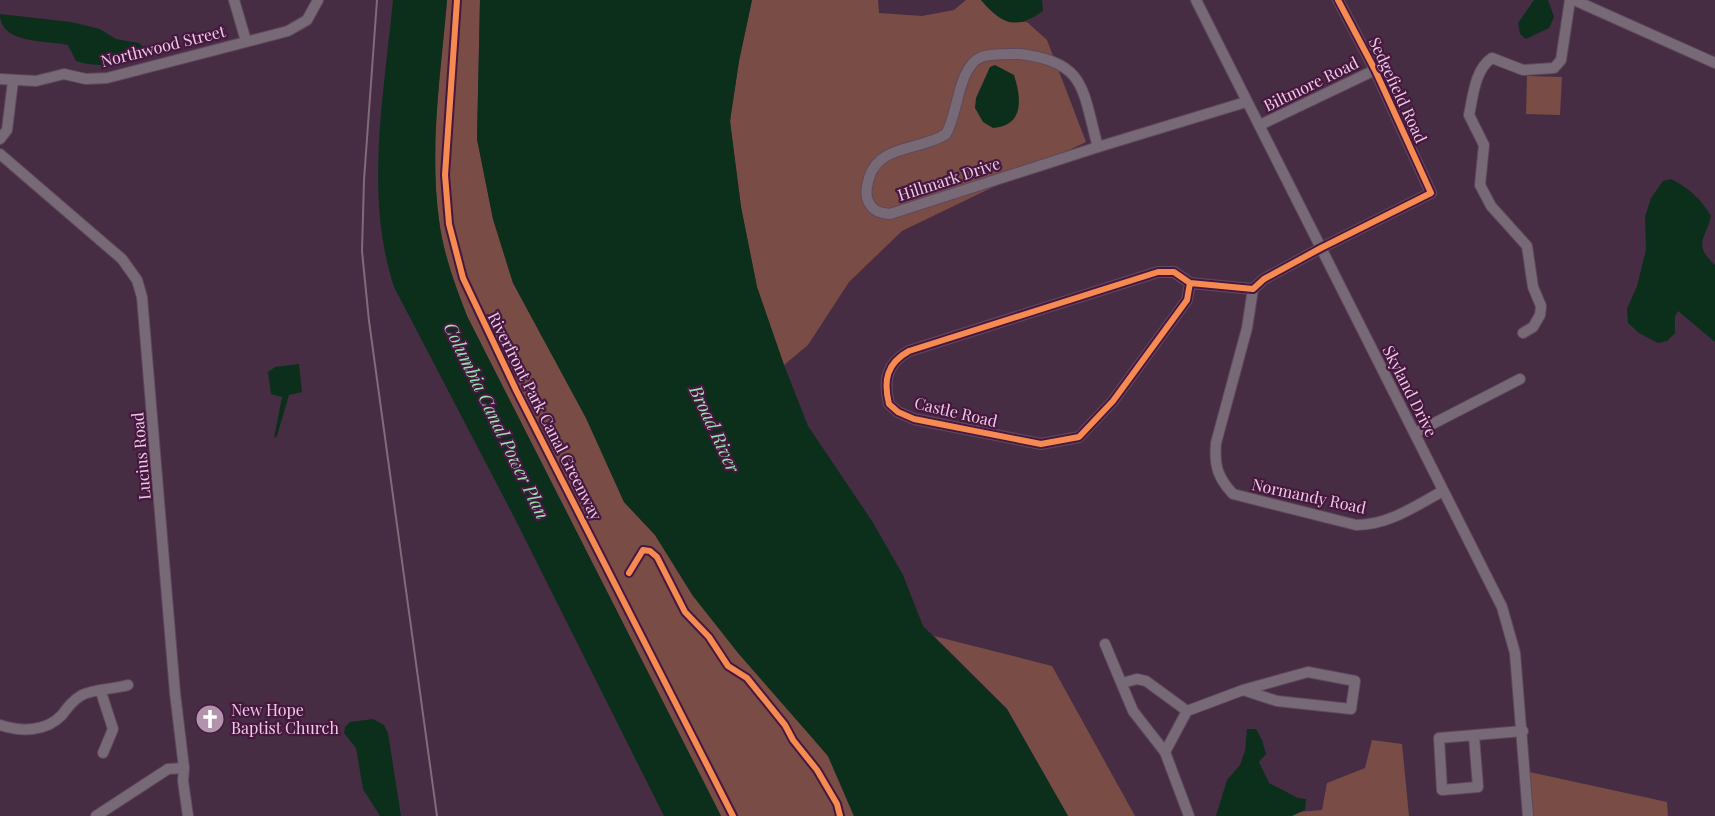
<svg xmlns="http://www.w3.org/2000/svg" width="1715" height="816" font-family="'Playfair Display',serif">
<style>
.green{fill:#794c46}
.water{fill:#0b2f1b}
.lines{fill:none;stroke-linecap:round;stroke-linejoin:round}
.minor-casing{stroke:#5f495b;stroke-width:12}
.minor{stroke:#786976;stroke-width:10}
.rail{stroke:#7d6c7a;stroke-width:2}
.cycleway-casing{stroke:#471740;stroke-width:10}
.cycleway{stroke:#f68b52;stroke-width:6}
.labels{text-anchor:middle;stroke-width:4.5;stroke-linejoin:round;paint-order:stroke}
.street-label{font-size:16px;fill:#eacce3;stroke:#471740}
.poi-label{font-size:16px;fill:#eacce3;stroke:#471740;text-anchor:start}
.water-label{font-size:18px;font-style:italic;fill:#95e4ad;stroke:#471740}
</style>
<rect width="100%" height="100%" fill="#472d43"/>
<g class="green">
<path d="M447,0h33l-3,139 16,80 20,64 73,135 38,84 31,33 38,61 135,160 26,60h-133l-254,-500c-12,-31 -24,-63 -28,-96 -10,-73 2,-148 8,-220z"/>
<polygon points="752,0 878,0 879,13 922,16 954,10 966,0 981,0 1008,22 1027,22 1047,40 1086,142 902,231 849,282 808,345 784,365 757,287 741,207 730,121 739,61"/>
<polygon points="1527,76 1562,77 1560,115 1526,114"/>
<polygon points="934,636 1052,666 1135,816 1068,816 1007,709"/>
<polygon points="1372,740 1402,744 1409,816 1287,816 1298,812 1322,810 1327,783 1365,768"/>
<polygon points="1525,771 1667,802 1668,816 1528,816"/>
</g>
<g class="water">
<path d="M393,0h54c-6,72 -18,147 -8,220 4,33 16,65 28,96l254,500h-57l-151,-301 -119,-228c-30,-92 -10,-192 -1,-287z"/>
<polygon points="480,0 752,0 739,61 730,121 741,207 757,287 784,365 808,426 872,521 903,575 923,626 1007,709 1068,816 854,816 828,756 738,653 693,596 655,535 624,502 586,418 513,283 493,219 477,139"/>
<path d="M981,0h61l1,11c-27,19 -41,14 -62,-11z"/>
<polygon points="1534,0 1548,0 1554,17 1549,28 1526,39 1520,34 1518,23"/>
<path d="M0,14l71,8 29,7 16,10 23,4 4,4 -3,11c-19,7 -45,10 -64,3l-8,-16c-20,-5 -68,0 -68,-31z"/>
<path d="M995,65l19,10c7,22 11,51 -21,53l-10,-6 -8,-14 1,-10 14,-31z"/>
<path d="M1671,179c17,8 31,21 40,37 -5,23 -19,28 4,49v77l-37,-31 -3,5v17l-8,8 -9,2 -19,-10 -11,-10 -1,-14 10,-23 9,-36 -1,-33 6,-19 12,-17z"/>
<polygon points="299,364 302,392 289,395 277,436 274,438 282,397 271,394 268,372 275,367"/>
<polygon points="373,719 384,725 388,733 401,816 380,816 363,789 356,748 344,733 345,727 350,722"/>
<polygon points="1247,729 1256,729 1262,740 1266,754 1259,762 1269,783 1298,798 1306,799 1305,810 1292,816 1216,816 1227,780 1240,765 1245,751"/>
</g>
<g class="lines">
<g class="minor-casing">
<g id="minor">
<polyline points="234,0 246,41"/>
<polyline points="1196,0 1502,607 1515,653 1528,816"/>
<polyline points="1574,0 1715,63"/>
<path d="M1020,54c67,8 62,36 78,93l-208,67c-11,-1 -17,-3 -22,-13 -3,-8 -1,-15 1,-23 10,-34 51,-27 77,-44 12,-20 12,-67 35,-77 12,-4 26,-3 39,-3z"/>
<polyline points="0,79 36,81 64,74 86,79 107,78 288,31 307,20 318,0"/>
<polyline points="1260,125 1375,70"/>
<polyline points="0,139 7,130 13,81"/>
<polyline points="1098,147 1246,102"/>
<polyline points="0,154 122,259 137,280 142,297 175,693 184,768 183,781 188,816"/>
<path d="M1190,283l-3,17 -74,101 -34,36 -38,7 -127,-25 -16,-7 -9,-8c-6,-24 -2,-41 20,-53l249,-79h16l16,11 63,6 11,-10 57,-31 110,-55 -56,-123 -37,-70"/>
<path d="M1253,289l-6,39 -31,115c-2,23 2,35 17,51l123,31c33,0 59,-19 87,-34"/>
<path d="M1523,333l10,-6 7,-12 1,-9 -8,-19 -6,-41 -36,-40 -11,-21 4,-40 -15,-30c4,-19 6,-46 23,-57l31,12 31,-2 7,-8 9,-60"/>
<polyline points="1415,433 1520,379"/>
<polyline points="1105,644 1133,711 1165,752 1189,816"/>
<polyline points="1122,683 1137,679 1146,681 1187,711"/>
<polyline points="101,692 113,729 103,753"/>
<path d="M0,725c20,7 46,7 62,-10 6,-8 11,-15 20,-20 12,-6 33,-6 46,-10"/>
<polyline points="1474,736 1478,787 1442,790 1439,738 1523,731"/>
<polyline points="1165,752 1187,711 1243,690 1277,701 1351,709 1355,681 1308,672 1243,690"/>
<polyline points="96,816 168,769 184,768"/>
</g>
</g>
<use href="#minor" class="minor"/>
<polyline class="rail" points="377,0 364,180 362,251 369,321 437,816"/>
<g class="cycleway-casing">
<g id="cycleway">
<polyline points="457,0 445,175 449,224 463,278 516,390 733,816"/>
<path d="M1190,283l-3,17 -74,101 -34,36 -38,7 -127,-25 -16,-7 -9,-8c-6,-24 -2,-41 20,-53l249,-79h16l16,11 63,6 11,-10 57,-31 110,-55 -56,-123 -37,-70"/>
<polyline points="629,573 643,550 650,551 657,557 685,612 709,637 728,666 747,678 785,725 793,740 817,770 837,804 840,816"/>
</g>
</g>
<use href="#cycleway" class="cycleway"/>
</g>
<defs>
<g id="church-disc" transform="scale(1.5)"><circle r="9.5" fill="#b194ab" stroke="#471740"/><path d="M-1.2-6h2.4v3.5h3.3v2.4h-3.3V6h-2.4V-.1h-3.3v-2.4h3.3Z" fill="#fff"/></g>
</defs>
<g fill-rule="evenodd">
<use href="#church-disc" x="210" y="719"/>
</g>
<g class="labels">
<g class="street-label">
<text transform="translate(163 46) rotate(-14)" y="6">Northwood Street</text>
<text transform="translate(1311 84) rotate(-26)" y="6">Biltmore Road</text>
<text transform="translate(1398 90) rotate(65)" y="6">Sedgefield Road</text>
<text transform="translate(949 179) rotate(-18)" y="6">Hillmark Drive</text>
<text transform="translate(1410 391) rotate(63)" y="6">Skyland Drive</text>
<text transform="translate(956 412) rotate(13)" y="6">Castle Road</text>
<text transform="translate(545 416) rotate(63)" y="6">Riverfront Park Canal Greenway</text>
<text transform="translate(141 456) rotate(-95)" y="6">Lucius Road</text>
<text transform="translate(1309 496) rotate(12)" y="6">Normandy Road</text>
</g>
<g class="poi-label">
<text x="231" y="716">New Hope<tspan x="231" dy="18">Baptist Church</tspan></text>
</g>
<g class="water-label">
<text transform="translate(496 421) rotate(64)" y="6">Columbia Canal Power Plan</text>
<text transform="translate(714 429) rotate(65)" y="6">Broad River</text>
</g>
</g>
</svg>
